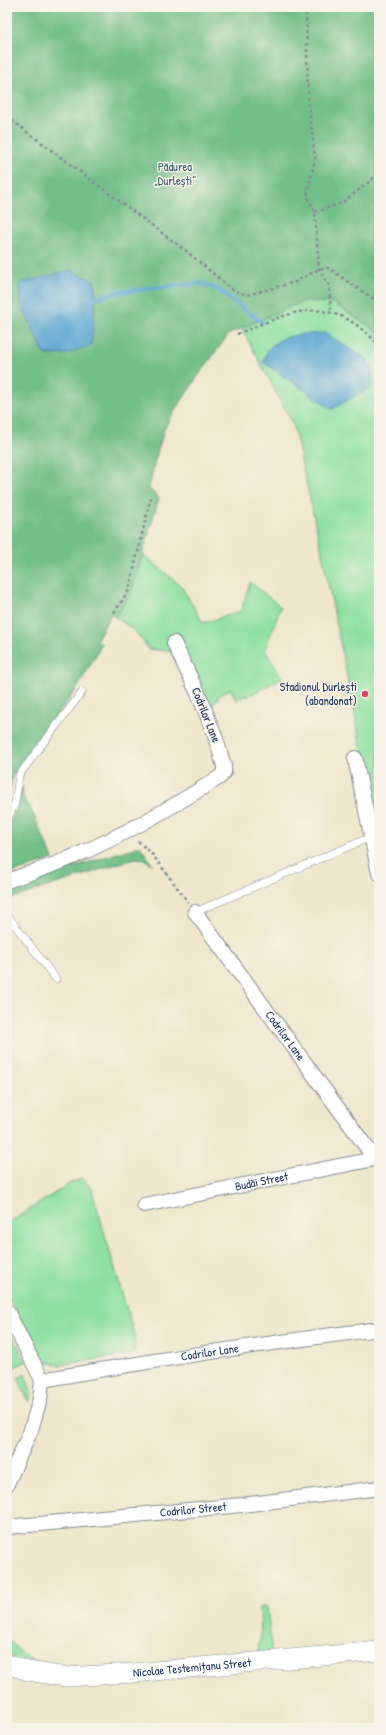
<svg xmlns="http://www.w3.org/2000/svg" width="386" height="1735" font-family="'Patrick Hand',sans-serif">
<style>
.green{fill:#8de0a1;stroke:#548880}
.forest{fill:#72be87;stroke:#467672}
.water{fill:#58a5d1;stroke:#3a6a98}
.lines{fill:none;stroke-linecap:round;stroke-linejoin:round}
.stream{stroke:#58a5d1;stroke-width:4.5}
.lane-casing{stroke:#848b94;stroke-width:8}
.street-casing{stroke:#848b94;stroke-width:16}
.secondary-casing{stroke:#848b94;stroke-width:20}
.path{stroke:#848b94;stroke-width:2.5;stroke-dasharray:3 3;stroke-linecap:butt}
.lane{stroke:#fff;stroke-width:7}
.street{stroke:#fff;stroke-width:14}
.secondary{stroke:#fff;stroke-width:19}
.poi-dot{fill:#d1495b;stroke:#f7f3e8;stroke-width:1.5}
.labels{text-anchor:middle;stroke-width:3;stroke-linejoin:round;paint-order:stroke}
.park-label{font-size:12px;fill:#385b6f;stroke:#f7f3e8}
.poi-label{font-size:12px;fill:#1b2f5e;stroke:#f7f3e8;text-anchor:end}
.street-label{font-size:12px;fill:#1b2f5e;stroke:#f7f3e8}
</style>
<rect width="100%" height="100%" fill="#f7f3e8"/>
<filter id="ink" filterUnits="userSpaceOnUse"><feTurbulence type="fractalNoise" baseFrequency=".025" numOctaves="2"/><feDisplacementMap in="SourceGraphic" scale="8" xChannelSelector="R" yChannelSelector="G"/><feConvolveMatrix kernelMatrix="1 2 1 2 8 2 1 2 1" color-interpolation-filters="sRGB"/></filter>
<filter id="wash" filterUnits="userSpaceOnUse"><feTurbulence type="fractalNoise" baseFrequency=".012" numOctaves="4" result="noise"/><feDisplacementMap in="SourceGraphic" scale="16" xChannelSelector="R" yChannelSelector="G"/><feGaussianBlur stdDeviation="0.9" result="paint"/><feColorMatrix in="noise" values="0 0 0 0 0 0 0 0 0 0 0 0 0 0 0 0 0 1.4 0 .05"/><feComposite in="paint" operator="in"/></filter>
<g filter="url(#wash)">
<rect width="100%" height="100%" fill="#eee7cb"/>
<g class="green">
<polygon points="304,301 333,303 379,333 379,835 322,553 293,424 241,327"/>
<path d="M143,554l39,33 21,36 38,-12 9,-29 31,25 -16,43 17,28 -35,19 -1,-2 -10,5 -5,-11 -10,5 -10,13 -37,-53 -4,-3 -22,-2c-8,-15 -19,-23 -33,-32l16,-24z"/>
<polygon points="82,1178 91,1187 134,1334 135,1354 60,1365 45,1362 7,1295 7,1224 69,1184"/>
<polygon points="7,1325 26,1362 14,1367 7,1349"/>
<polygon points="25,1374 31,1391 29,1402 18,1378"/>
<polygon points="260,1607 267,1607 272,1653 257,1654 261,1634"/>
<path d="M7,1638c19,21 24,23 51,33l-46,-14 -5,-3z"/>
</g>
<g class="forest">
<polygon points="7,7 379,7 379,333 333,303 304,301 229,334 201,372 170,418 164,430 155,460 149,489 159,498 131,593 115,617 111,614 96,641 102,644 78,687 12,777 7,808"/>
<polygon points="22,786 23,797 30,807 53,859 7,875 7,828 17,808"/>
<polygon points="140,846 153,865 144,859 136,858 7,900 7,888"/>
</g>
<g class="water">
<polygon points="71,270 94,281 96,298 91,345 67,354 45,355 21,304 20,283"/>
<path d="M325,333l42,26 5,10v18l-40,22 -69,-47c2,-3 3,-9 5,-12 12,-17 38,-16 57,-17z"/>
</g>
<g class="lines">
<polyline class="stream" points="96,298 119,292 200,283 218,290 262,322"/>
</g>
</g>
<g filter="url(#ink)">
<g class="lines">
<g class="lane-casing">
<g id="lane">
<polyline points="7,820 15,804 19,775 82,692"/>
<polyline points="195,912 371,837"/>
<polyline points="7,915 56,979"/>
</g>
</g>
<g class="street-casing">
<g id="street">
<polyline points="355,758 379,873"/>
<path d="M7,881c21,-8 43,-14 63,-23 53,-22 102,-51 150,-81l4,-5v-6l-8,-27 -15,-39 -27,-57"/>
<path id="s1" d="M195,912l180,247"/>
<path id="s2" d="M144,1205l235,-47"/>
<polyline points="7,1311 42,1380 40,1399 31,1430 7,1484"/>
<path id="s3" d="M42,1380c112,-20 224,-37 337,-51"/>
<path id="s4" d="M7,1527l235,-22 137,-17"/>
</g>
</g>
<g class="secondary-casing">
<g id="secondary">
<path id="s5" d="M7,1664l21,7 38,6 67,-4 246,-22"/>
</g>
</g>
<g class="path">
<polyline points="306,7 308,97 315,158 307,196 315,212 319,269 329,285 331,311"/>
<polyline points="7,117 186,251 233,290 247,295 295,282 319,269 329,268 351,284 379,302"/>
<polyline points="315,212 342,203 379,174"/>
<path d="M237,334c59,-24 92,-42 142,11"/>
<polyline points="114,613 129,590 151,496"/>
<polyline points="138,841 152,854 188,902"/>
</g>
<use href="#lane" class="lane"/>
<use href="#street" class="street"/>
<use href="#secondary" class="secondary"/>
</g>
</g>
<circle class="poi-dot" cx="365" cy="694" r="4"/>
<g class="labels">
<g class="park-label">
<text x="175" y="171">Pădurea<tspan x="175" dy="14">„Durlești”</tspan></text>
</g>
<g class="poi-label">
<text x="357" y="691">Stadionul Durlești<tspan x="357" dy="14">(abandonat)</tspan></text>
</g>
<g class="street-label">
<text transform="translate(206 715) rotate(68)" y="4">Codrilor Lane</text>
<text dy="4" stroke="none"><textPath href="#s1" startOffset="153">Codrilor Lane</textPath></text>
<text dy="4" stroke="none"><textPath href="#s2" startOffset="120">Budăi Street</textPath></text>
<text dy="4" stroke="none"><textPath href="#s3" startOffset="170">Codrilor Lane</textPath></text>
<text dy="4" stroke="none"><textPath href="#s4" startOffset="187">Codrilor Street</textPath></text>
<text dy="4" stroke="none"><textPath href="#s5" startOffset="187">Nicolae Testemițanu Street</textPath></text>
</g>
</g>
<rect width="386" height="1735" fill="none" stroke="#f7f3e8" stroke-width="24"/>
</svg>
